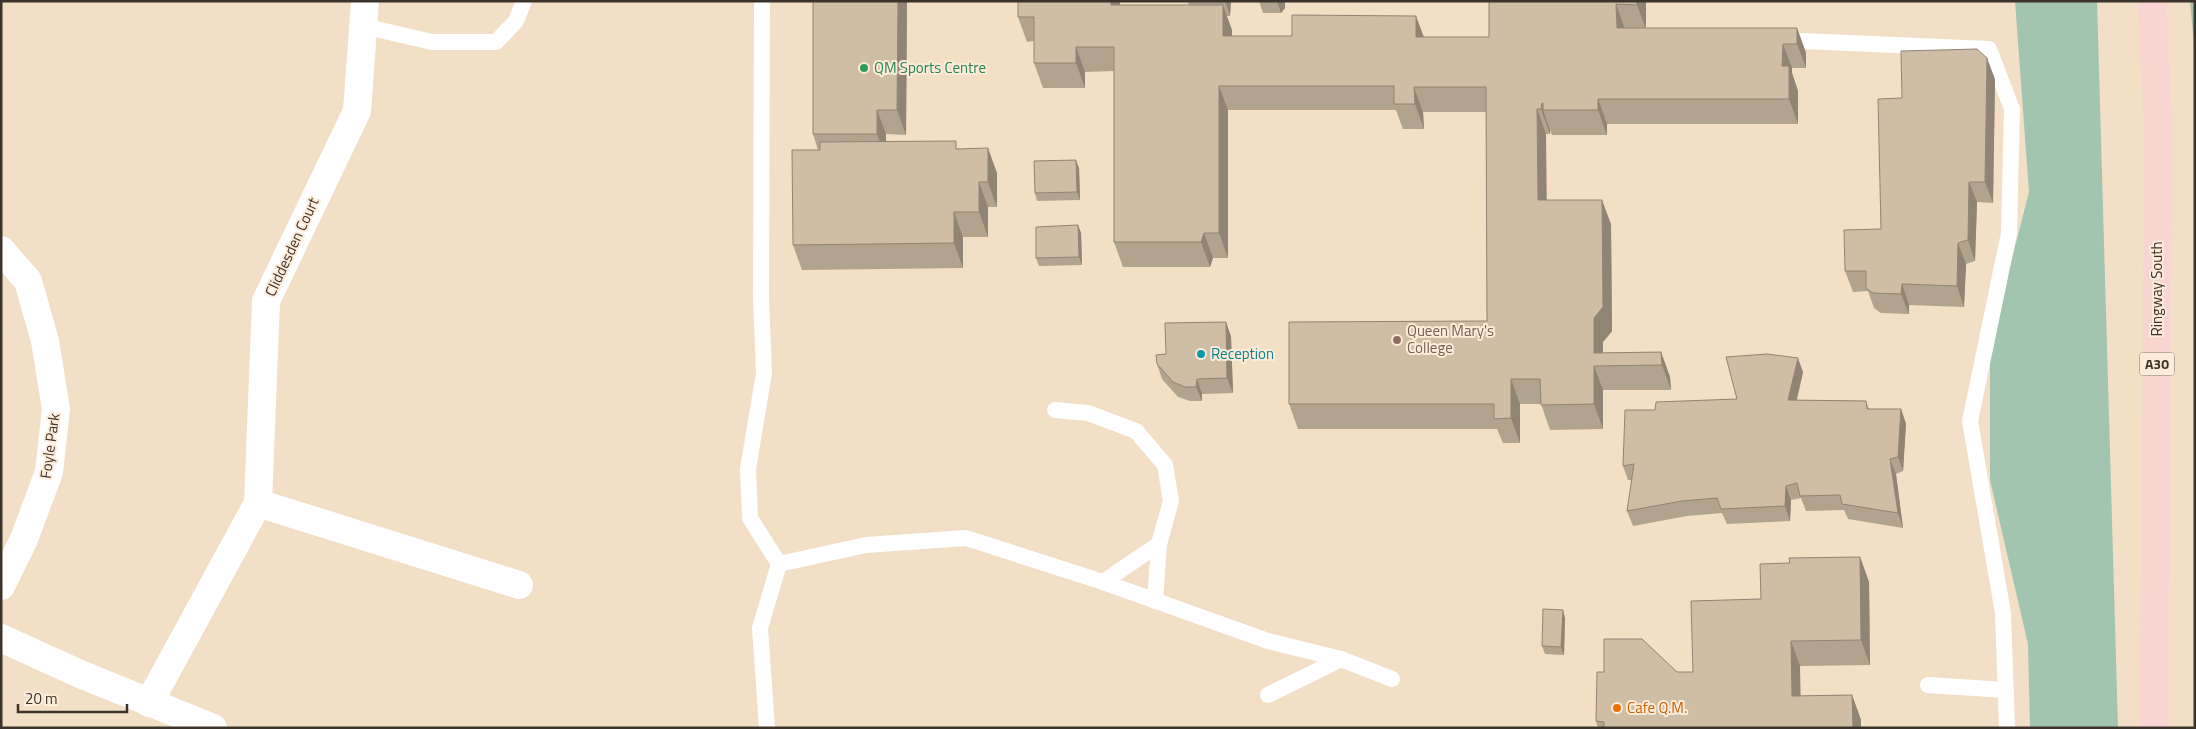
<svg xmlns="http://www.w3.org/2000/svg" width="2196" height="729" font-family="'Titillium Web',sans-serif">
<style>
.green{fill:#a1c5ae}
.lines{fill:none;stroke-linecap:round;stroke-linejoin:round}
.service{stroke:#fff;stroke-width:16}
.minor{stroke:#fff;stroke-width:28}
.primary{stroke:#f8d5d1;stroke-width:28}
.wall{fill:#b2a38e}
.shaded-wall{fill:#918474}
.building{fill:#cfbda5;stroke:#918474}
.leisure-dot{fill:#2e9e5b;stroke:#fdecd9;stroke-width:2}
.education-dot{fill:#8d6e63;stroke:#fdecd9;stroke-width:2}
.culture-dot{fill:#0f9aa8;stroke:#fdecd9;stroke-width:2}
.food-dot{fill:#e8710a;stroke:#fdecd9;stroke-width:2}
.labels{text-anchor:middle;stroke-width:4;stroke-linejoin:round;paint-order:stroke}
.shield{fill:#fdecd9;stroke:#766b5f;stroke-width:1}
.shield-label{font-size:14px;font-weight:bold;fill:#3c342b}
.leisure-label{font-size:15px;fill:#27864d;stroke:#fdecd9;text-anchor:start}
.street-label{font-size:15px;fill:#3c342b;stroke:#fdecd9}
.education-label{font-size:15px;fill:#785e54;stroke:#fdecd9;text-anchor:start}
.culture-label{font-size:15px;fill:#0d838f;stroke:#fdecd9;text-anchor:start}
.food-label{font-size:15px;fill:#c56008;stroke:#fdecd9;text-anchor:start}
</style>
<rect width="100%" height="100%" fill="#f3dec6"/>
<g class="green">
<polygon points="2015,1 2097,1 2118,728 2030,728 2028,644 1990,480 1990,345 2029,192"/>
<polygon points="2190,1 2195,1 2195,57"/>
</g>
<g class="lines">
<g class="service">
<polyline points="762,1 761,297 764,373 748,469 750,518 779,564 760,628 767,728"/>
<polyline points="363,26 432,42 496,42 516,21 524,1"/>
<polyline points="1779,40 1989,49 2012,109 2009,233 1970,421 2003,613 2007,728"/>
<polyline points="1055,410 1088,413 1136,431 1165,465 1171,501 1159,544 1155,601"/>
<polyline points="779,564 866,545 966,538 1103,582 1268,641 1341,659 1392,679"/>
<polyline points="1103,582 1159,544"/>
<polyline points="1928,685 2006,690"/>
<polyline points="1268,695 1341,659"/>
</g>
<g class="minor">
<polyline points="1,250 28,281 45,341 56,409 49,472 24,539 1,586"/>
<polyline points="258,503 519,585"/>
<polyline points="1,638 80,674 213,728"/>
<polyline points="149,703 258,503 266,301 357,111 365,1"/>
</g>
<polyline class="primary" points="2152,1 2158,131 2154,728"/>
</g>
<g class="wall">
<polygon points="813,1 907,1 906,135 886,134 886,142 959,149 997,173 997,207 988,207 988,237 963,237 963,268 802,270 793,245 818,150 813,134"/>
<polygon points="1018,1 1120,1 1120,5 1189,5 1187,1 1231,1 1230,16 1226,16 1232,30 1232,36 1424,37 1489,37 1489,1 1646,1 1646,28 1797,28 1806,53 1806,68 1792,68 1792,73 1798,91 1798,124 1607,124 1607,135 1552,135 1550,130 1550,134 1546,134 1546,200 1611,224 1612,331 1603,342 1603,353 1661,352 1670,377 1671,390 1603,390 1603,429 1550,430 1541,404 1520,404 1520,443 1503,443 1497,429 1298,429 1289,404 1487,321 1486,112 1423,112 1424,129 1403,129 1396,110 1228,110 1228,258 1213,258 1210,267 1123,267 1114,242 1114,71 1085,72 1085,88 1043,88 1034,63 1034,41 1027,42 1018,17"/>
<polygon points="1259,1 1285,1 1285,8 1281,13 1263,13"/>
<polygon points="1995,79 1993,203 1977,202 1975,261 1966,264 1964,307 1909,305 1909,314 1881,313 1874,308 1868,291 1853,292 1845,271 1881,229 1902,98"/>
<polygon points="1079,168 1080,200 1037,201 1035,193"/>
<polygon points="1078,225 1081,233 1082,265 1039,266 1036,258"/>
<polygon points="1226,322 1231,337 1233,393 1202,394 1202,401 1190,401 1178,397 1162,379 1157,364 1166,354"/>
<polygon points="1803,372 1797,400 1866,401 1869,409 1901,409 1906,424 1903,471 1896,474 1903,528 1848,519 1844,510 1806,511 1801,498 1791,500 1790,521 1727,524 1722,513 1687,516 1633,526 1627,511 1632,480 1628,480 1623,466 1655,410 1737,399"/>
<polygon points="1860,557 1869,582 1870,665 1800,666 1800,696 1852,695 1861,720 1861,728 1598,728 1596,721 1677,672 1693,672 1761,599 1790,563"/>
<polygon points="1565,618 1564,655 1545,654 1542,646"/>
</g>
<g class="shaded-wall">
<polygon points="898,1 907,1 906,135 897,110"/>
<polygon points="1111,1 1120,1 1120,30 1111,5"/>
<polygon points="1225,1 1231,1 1230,16"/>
<polygon points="1277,1 1285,1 1285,8 1281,13"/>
<polygon points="1637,1 1646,1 1646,29 1637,5"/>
<polygon points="1616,4 1625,29 1617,28"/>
<polygon points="1223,5 1232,30 1232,60 1223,36"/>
<polygon points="1416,16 1425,40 1416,37"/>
<polygon points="1797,28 1806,53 1806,68 1797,44"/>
<polygon points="1783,44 1792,68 1792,73 1798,91 1798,124 1789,99 1782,66"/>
<polygon points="1076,47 1085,72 1085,88 1076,63"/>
<polygon points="1987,58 1995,79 1993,203 1985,182"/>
<polygon points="1219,86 1228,110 1228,258 1219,233"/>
<polygon points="1414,87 1423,112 1424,129 1415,104"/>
<polygon points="1598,99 1607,124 1607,135 1598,110"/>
<polygon points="1542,103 1544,110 1543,110 1550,130 1550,134 1541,109"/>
<polygon points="1537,109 1546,134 1547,225 1538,200"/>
<polygon points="877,110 886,134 886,159 877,134"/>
<polygon points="988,148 997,173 997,207 988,182"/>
<polygon points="1076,160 1079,168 1080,200 1077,192"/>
<polygon points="979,182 988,207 988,237 979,212"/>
<polygon points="1969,182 1977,202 1975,261 1968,240"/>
<polygon points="1602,200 1611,224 1612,331 1603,342 1603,366 1594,353 1594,318"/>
<polygon points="954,212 963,237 963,268 954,243"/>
<polygon points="1078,225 1081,233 1082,265 1079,257"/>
<polygon points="1204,233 1213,258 1210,267 1201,242"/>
<polygon points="1958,243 1966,264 1964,307 1957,286"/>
<polygon points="1902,284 1909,305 1909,314 1901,294"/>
<polygon points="1226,322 1231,337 1233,393 1227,378"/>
<polygon points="1661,352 1670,377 1671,390 1662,365"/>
<polygon points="1798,358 1803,372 1793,415 1788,400"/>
<polygon points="1594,366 1603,390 1603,429 1594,404"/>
<polygon points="1197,379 1202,394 1202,401 1196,387"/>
<polygon points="1511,379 1520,404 1520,443 1511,418"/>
<polygon points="1901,409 1906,424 1903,471 1898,457"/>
<polygon points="1890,459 1896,474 1903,528 1898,513"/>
<polygon points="1786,486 1791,500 1790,521 1785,506"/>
<polygon points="1860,557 1869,582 1870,665 1861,640"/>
<polygon points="1563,610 1565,618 1564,655 1561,647"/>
<polygon points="1791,641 1800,666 1801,720 1792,696"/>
<polygon points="1852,695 1861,720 1861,728 1853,728"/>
</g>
<g class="building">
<polygon points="813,1 898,1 897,110 877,110 877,134 813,134"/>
<polygon points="1018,1 1111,1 1111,5 1223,5 1223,36 1292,36 1292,15 1416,16 1416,37 1489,37 1489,1 1637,1 1637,5 1616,4 1617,28 1797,28 1797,44 1783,44 1782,66 1789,66 1789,99 1598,99 1598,110 1543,110 1543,103 1542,103 1541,109 1537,109 1538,200 1602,200 1603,307 1594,318 1594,353 1661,352 1662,365 1594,366 1594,404 1541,405 1540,379 1511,379 1511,418 1494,419 1494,404 1289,404 1289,322 1487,321 1486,87 1414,87 1415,104 1394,104 1394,86 1219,86 1219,233 1204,233 1201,242 1114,242 1114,47 1076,47 1076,63 1034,63 1034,17 1018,17"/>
<polygon points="1977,49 1987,58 1985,182 1969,182 1968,240 1958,243 1957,286 1902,284 1901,294 1873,293 1866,288 1866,271 1845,271 1844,230 1881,229 1878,99 1902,98 1901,51"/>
<polygon points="956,141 956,149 988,148 988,182 979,182 979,212 954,212 954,243 793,245 792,150 820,150 820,142"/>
<polygon points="1076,160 1077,192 1035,193 1034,161"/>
<polygon points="1078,225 1079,257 1036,258 1036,227"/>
<polygon points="1226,322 1227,378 1197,379 1196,387 1185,387 1173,382 1157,364 1156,355 1166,354 1165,323"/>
<polygon points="1767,354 1798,358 1788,400 1866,401 1867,409 1901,409 1898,457 1890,459 1898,513 1842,504 1840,495 1800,496 1797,483 1786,486 1785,506 1721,509 1717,498 1682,501 1627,511 1634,464 1623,466 1625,410 1655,410 1656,402 1737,399 1726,357"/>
<polygon points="1860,557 1861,640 1791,641 1792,696 1852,695 1853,728 1604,728 1604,722 1596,721 1597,672 1604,672 1604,639 1642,639 1677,672 1693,672 1691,601 1761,599 1760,564 1790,563 1789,558"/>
<polygon points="1543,609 1563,610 1561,647 1542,646"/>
</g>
<circle class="leisure-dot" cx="864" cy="68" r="5"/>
<circle class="education-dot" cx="1397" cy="340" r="5"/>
<circle class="culture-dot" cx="1201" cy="354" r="5"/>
<circle class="food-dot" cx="1617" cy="708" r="5"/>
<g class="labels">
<rect class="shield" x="2139.5" y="352.5" width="35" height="23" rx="4"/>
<g class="shield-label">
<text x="2157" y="369">A30</text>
</g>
<g class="leisure-label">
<text x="874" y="73">QM Sports Centre</text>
</g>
<g class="street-label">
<text transform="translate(292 247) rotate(-65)" y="5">Cliddesden Court</text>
<text transform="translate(2157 289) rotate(-90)" y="5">Ringway South</text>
<text transform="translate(50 446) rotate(-82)" y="5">Foyle Park</text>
</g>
<g class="education-label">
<text x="1407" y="336">Queen Mary's<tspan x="1407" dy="17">College</tspan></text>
</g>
<g class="culture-label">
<text x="1211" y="359">Reception</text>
</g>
<g class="food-label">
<text x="1627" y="713">Cafe Q.M.</text>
</g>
</g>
<rect width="2196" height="729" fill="none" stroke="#3c342b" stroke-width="5"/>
<path d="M18 704v8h109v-8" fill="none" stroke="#3c342b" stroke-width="2.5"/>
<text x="25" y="704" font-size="15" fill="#3c342b" stroke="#fdecd9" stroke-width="4" paint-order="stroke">20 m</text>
</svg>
